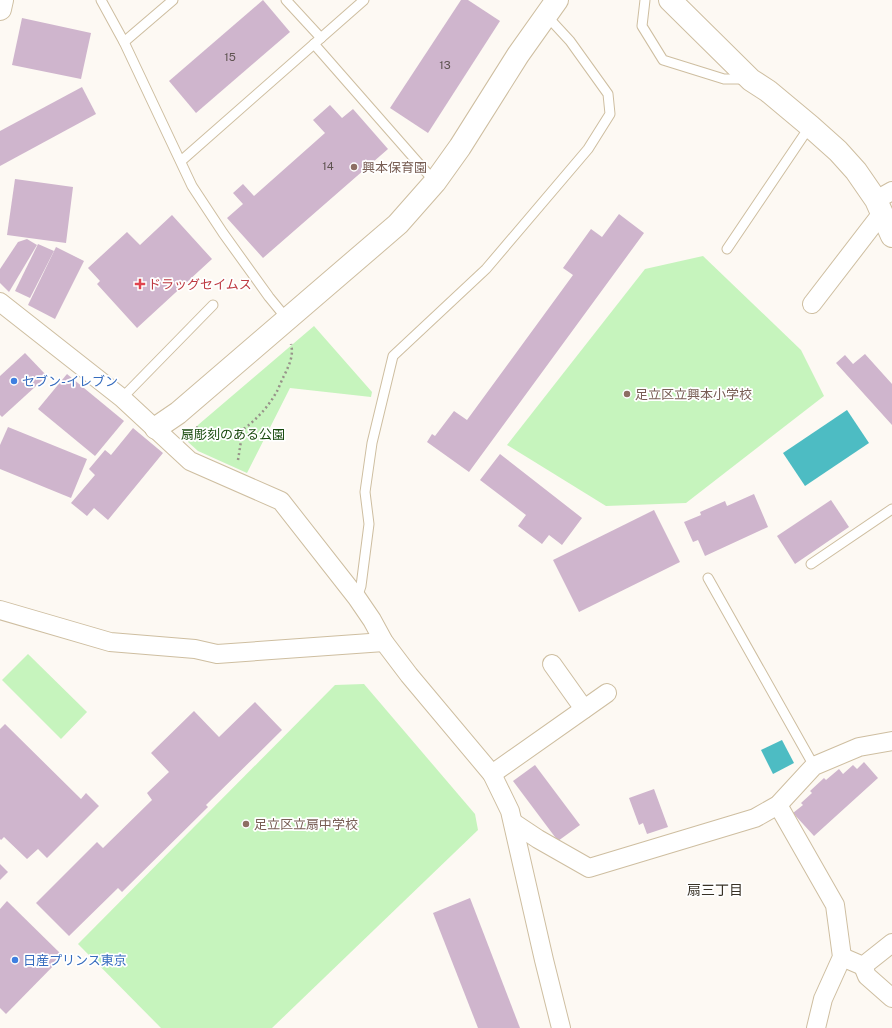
<svg xmlns="http://www.w3.org/2000/svg" width="892" height="1028" font-family="'Public Sans','Noto Sans JP',sans-serif">
<style>
.green{fill:#c6f4bd}
.water{fill:#4dbcc3}
.building{fill:#cfb5cd}
.lines{fill:none;stroke-linecap:round;stroke-linejoin:round}
.lane-casing{stroke:#cebea0;stroke-width:11}
.street-casing{stroke:#cebea0;stroke-width:20}
.secondary-casing{stroke:#cebea0;stroke-width:24}
.primary-casing{stroke:#cebea0;stroke-width:24}
.path{stroke:#979289;stroke-width:2.5;stroke-dasharray:2 3;stroke-linecap:butt}
.lane{stroke:#fff;stroke-width:9}
.street{stroke:#fff;stroke-width:18}
.secondary{stroke:#fff;stroke-width:22}
.primary{stroke:#fff;stroke-width:22}
.education-dot{fill:#8d6e63;stroke:#fff;stroke-width:1.5}
.health-dot{fill:#e0444e;stroke:#fff;stroke-width:1.5}
.shop-dot{fill:#3f7fe0;stroke:#fff;stroke-width:1.5}
.labels{text-anchor:middle;stroke-width:3.5;stroke-linejoin:round;paint-order:stroke}
.number-label{font-size:11px;fill:#5e5350}
.education-label{font-size:13px;fill:#785e54;stroke:#fff;text-anchor:start}
.health-label{font-size:13px;fill:#be3a42;stroke:#fff;text-anchor:start}
.shop-label{font-size:13px;fill:#366cbe;stroke:#fff;text-anchor:start}
.park-label{font-size:13px;fill:#16480b;stroke:#fff}
.neighbourhood-label{font-size:14px;fill:#383226;stroke:#fff}
</style>
<rect width="100%" height="100%" fill="#fdf9f3"/>
<g class="green">
<polygon points="703,256 801,350 824,396 686,503 606,506 507,445 645,269"/>
<polygon points="314,326 372,392 371,397 290,388 247,473 198,451 188,442 198,425"/>
<polygon points="28,654 87,712 61,739 2,680"/>
<polygon points="364,684 475,814 478,830 272,1028 161,1028 78,944 335,685"/>
</g>
<g class="water">
<polygon points="847,410 869,443 805,486 783,453"/>
<polygon points="782,740 794,763 773,774 761,750"/>
</g>
<g class="building">
<polygon points="263,0 290,32 196,113 169,81"/>
<polygon points="461,0 468,0 500,21 428,133 390,108"/>
<polygon points="22,18 91,33 81,79 12,65"/>
<polygon points="82,87 96,114 0,166 0,131"/>
<polygon points="330,105 342,118 353,109 388,149 263,258 227,218 243,204 233,193 243,184 254,196 325,133 313,120"/>
<polygon points="15,179 73,187 66,243 7,235"/>
<polygon points="619,214 644,233 469,472 427,442 432,434 435,436 454,411 467,420 573,275 563,268 591,229 602,237"/>
<polygon points="172,215 212,259 137,328 97,284 100,281 88,268 127,232 140,245"/>
<polygon points="27,239 37,245 9,292 0,283 0,269 18,242"/>
<polygon points="38,244 54,251 30,298 15,291"/>
<polygon points="56,247 84,261 55,319 28,305"/>
<polygon points="25,353 47,376 2,417 0,415 0,376"/>
<polygon points="865,354 892,384 892,425 836,363 845,355 853,364"/>
<polygon points="67,374 124,421 95,456 38,409"/>
<polygon points="8,427 87,459 71,498 0,469 0,445"/>
<polygon points="133,428 163,453 108,520 94,508 87,516 71,503 95,475 89,469 105,450 111,455"/>
<polygon points="500,454 582,518 562,545 549,535 542,544 518,526 526,515 480,480"/>
<polygon points="754,494 768,527 705,556 698,540 693,542 684,522 701,515 700,512 725,501 727,506"/>
<polygon points="831,500 849,527 795,564 777,536"/>
<polygon points="654,510 680,562 579,612 553,560"/>
<polygon points="255,702 282,730 206,805 208,807 122,892 118,888 69,936 36,903 97,842 103,848 152,800 147,793 169,772 151,753 194,711 219,737"/>
<polygon points="5,724 81,799 86,793 99,806 47,858 38,849 27,859 4,837 1,840 0,839 0,729"/>
<polygon points="864,762 878,778 814,836 793,813 803,805 801,803 812,793 810,791 824,778 826,780 839,769 843,774 853,765 857,769"/>
<polygon points="535,765 580,825 558,841 513,781"/>
<polygon points="654,789 668,827 647,834 643,823 639,825 629,798"/>
<polygon points="0,864 8,872 0,880"/>
<polygon points="470,898 520,1028 478,1028 433,913"/>
<polygon points="7,901 63,956 6,1014 0,1008 0,909"/>
</g>
<g class="lines">
<g class="lane-casing">
<g id="lane">
<polyline points="101,0 124,42 192,186 223,233 269,297 287,319"/>
<polyline points="286,0 321,38"/>
<polyline points="645,0 642,26 663,60 724,79 745,79"/>
<polyline points="124,42 173,0"/>
<polyline points="314,44 435,182"/>
<polyline points="181,161 364,0"/>
<polyline points="727,249 810,126"/>
<polyline points="122,398 213,305"/>
<polyline points="811,564 892,509"/>
<polyline points="708,578 814,766"/>
<polyline points="357,598 361,586 369,524 365,492 372,443 393,356 486,269 588,149 610,114 608,94 570,41 546,15"/>
</g>
</g>
<g class="street-casing">
<g id="street">
<polyline points="876,200 892,191"/>
<polyline points="0,302 122,398 190,461 281,501 357,598 372,620 384,642 409,675 492,774 510,811 544,960 561,1028"/>
<polyline points="812,304 882,213"/>
<polyline points="0,610 110,642 195,649 217,654 384,642"/>
<polyline points="552,664 584,709"/>
<polyline points="492,774 607,693"/>
<polyline points="778,805 835,905 842,957 823,999 816,1028"/>
<polyline points="514,823 538,839 589,868 755,818 778,805 814,766 859,747 892,741"/>
<polyline points="842,957 863,966 892,943"/>
<polyline points="863,966 867,976 892,998"/>
</g>
</g>
<g class="secondary-casing">
<g id="secondary">
<polyline points="670,0 751,80 768,91 810,126 838,151 856,171 876,200 892,236"/>
<polyline points="156,428 178,413 398,224 435,182 460,147 518,55 557,0"/>
</g>
</g>
<g class="primary-casing">
<polyline id="primary" points="0,9 2,0"/>
</g>
<g class="path">
<polyline points="196,427 210,434 238,433"/>
<path d="M238,460l3,-19 -3,-8c15,-10 29,-24 38,-40 3,-5 5,-12 8,-17 5,-11 10,-20 7,-32"/>
</g>
<use href="#lane" class="lane"/>
<use href="#street" class="street"/>
<use href="#secondary" class="secondary"/>
<use href="#primary" class="primary"/>
</g>
<g class="education-dot">
<circle cx="354" cy="167" r="4"/>
<circle cx="627" cy="394" r="4"/>
<circle cx="246" cy="824" r="4"/>
</g>
<path class="health-dot" d="M138 278h4v4h4v4h-4v4h-4v-4h-4v-4h4z"/>
<g class="shop-dot">
<circle cx="14" cy="381" r="4"/>
<circle cx="15" cy="960" r="4"/>
</g>
<g class="labels">
<g class="number-label">
<text x="230" y="61">15</text>
<text x="445" y="69">13</text>
<text x="328" y="170">14</text>
</g>
<g class="education-label">
<text x="362" y="172">興本保育園</text>
<text x="635" y="399">足立区立興本小学校</text>
<text x="254" y="829">足立区立扇中学校</text>
</g>
<g class="health-label">
<text x="148" y="289">ドラッグセイムス</text>
</g>
<g class="shop-label">
<text x="22" y="386">セブン-イレブン</text>
<text x="23" y="965">日産プリンス東京</text>
</g>
<g class="park-label">
<text x="233" y="439">扇彫刻のある公園</text>
</g>
<g class="neighbourhood-label">
<text x="715" y="895">扇三丁目</text>
</g>
</g>
</svg>
